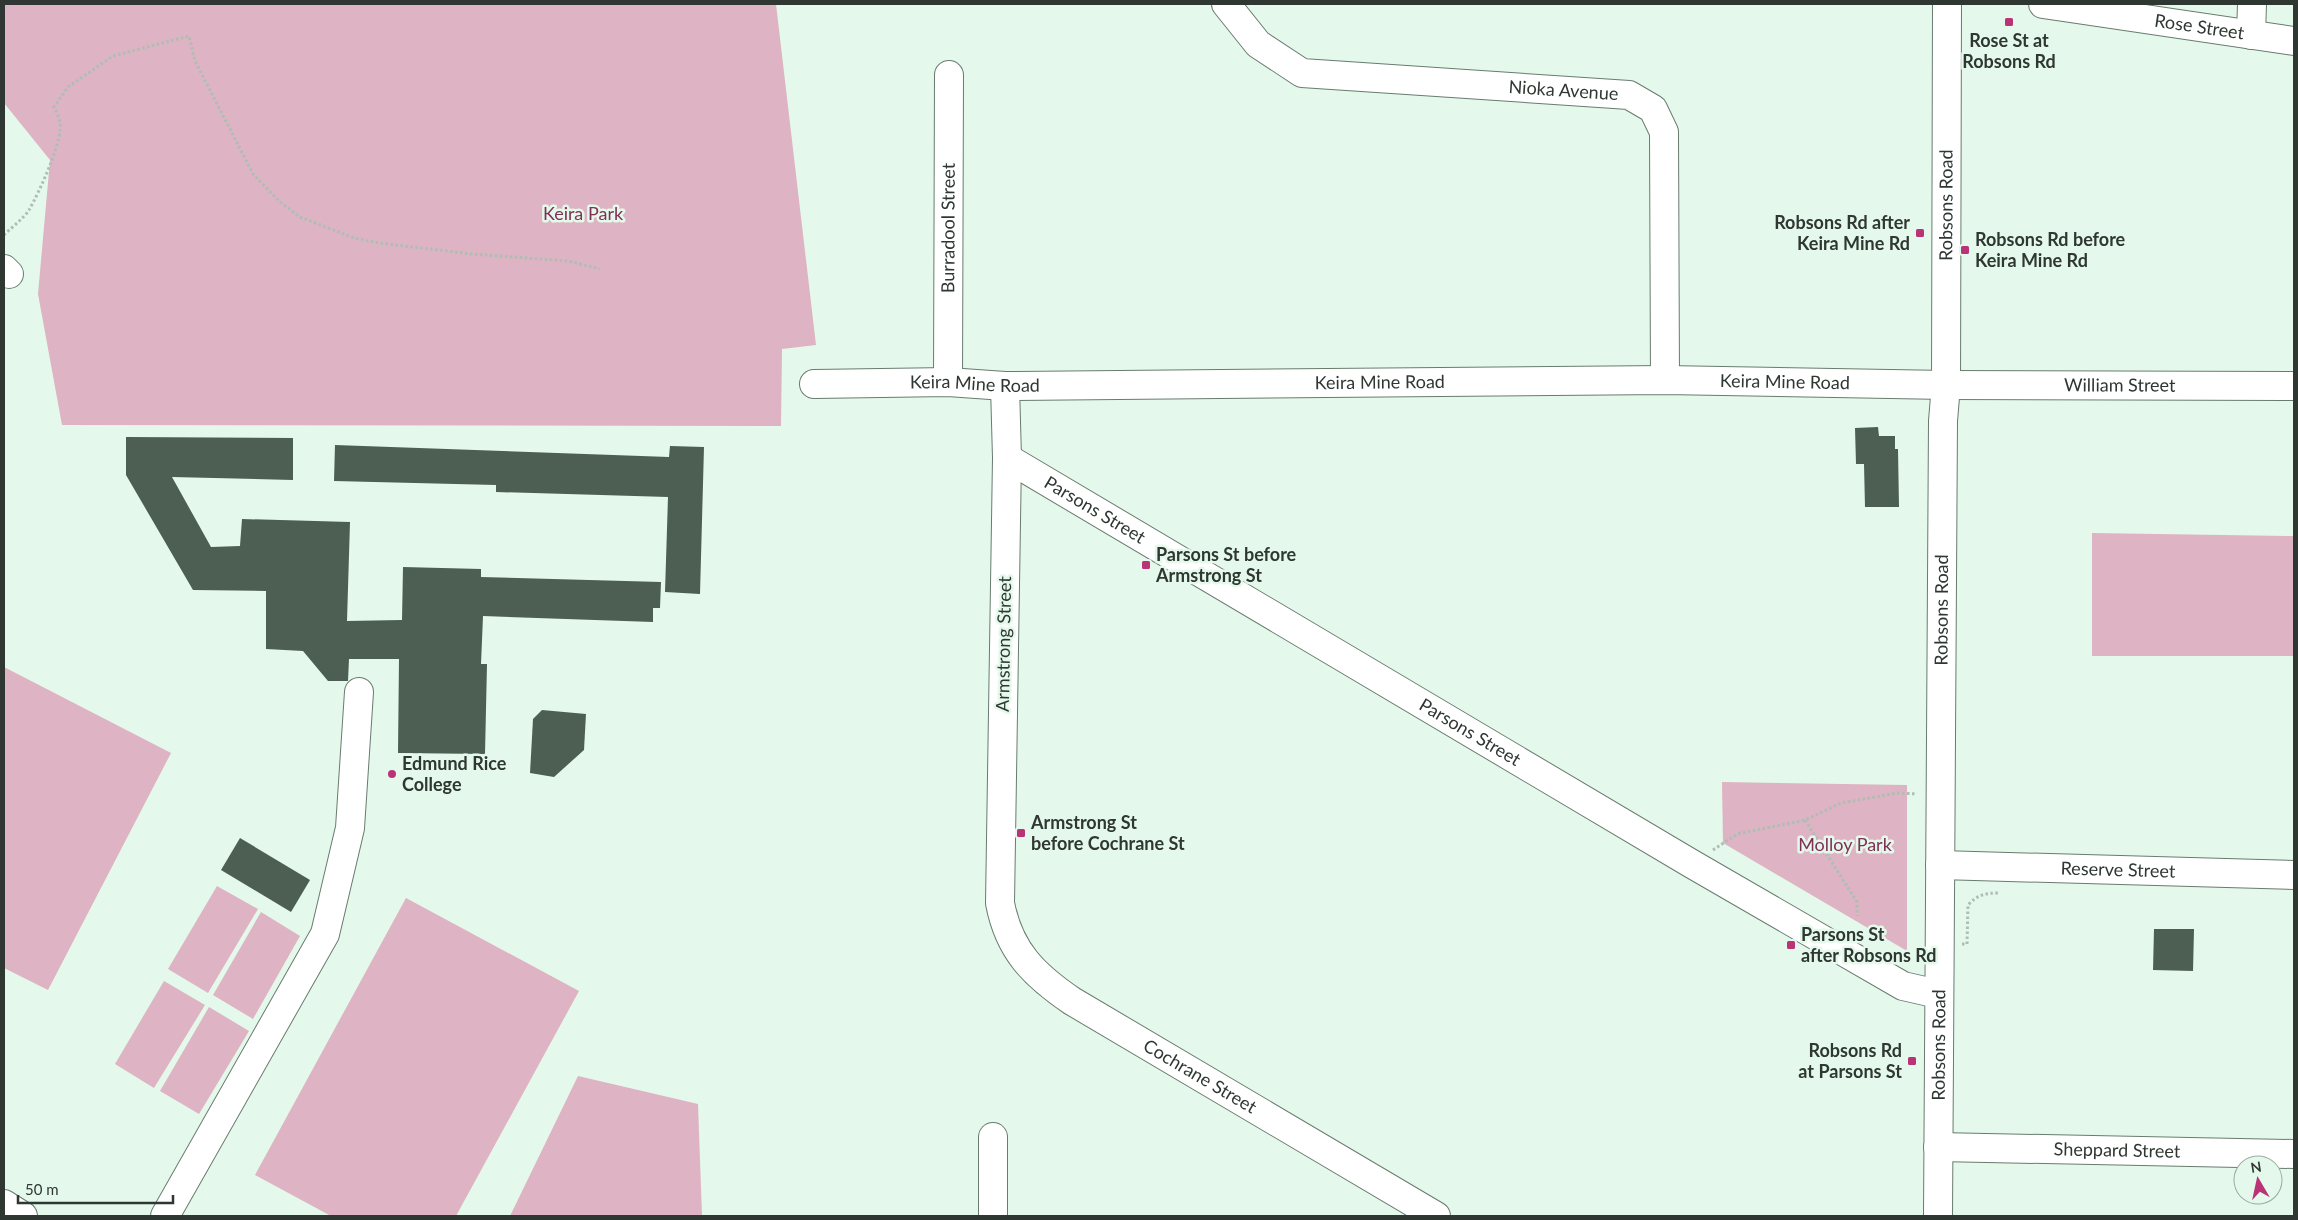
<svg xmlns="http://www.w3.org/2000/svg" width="2298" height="1220" font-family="Lato,sans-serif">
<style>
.green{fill:#deb3c3}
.building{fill:#4d5e53}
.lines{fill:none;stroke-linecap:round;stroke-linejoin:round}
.minor-casing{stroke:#697b6f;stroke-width:30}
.major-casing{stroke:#697b6f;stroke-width:30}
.path{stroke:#adbeb3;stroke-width:3;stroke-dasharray:2.5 2.5;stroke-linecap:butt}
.minor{stroke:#fff;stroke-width:28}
.major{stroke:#fff;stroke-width:28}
.poi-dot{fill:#b93376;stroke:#e4f9eb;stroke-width:2}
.labels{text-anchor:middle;stroke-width:5;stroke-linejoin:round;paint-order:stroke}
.street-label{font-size:18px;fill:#2f3732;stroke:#e4f9eb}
.poi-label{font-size:18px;font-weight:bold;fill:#2f3732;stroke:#e4f9eb;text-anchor:start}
.park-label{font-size:18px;fill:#803055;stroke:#e4f9eb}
</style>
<rect width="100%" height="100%" fill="#e4f9eb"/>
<g class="green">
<polygon points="4,4 776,4 816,345 782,349 781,426 62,425 38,294 50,160 4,103"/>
<polygon points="2092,533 2294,536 2294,656 2092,656"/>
<polygon points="4,667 171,753 48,990 4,968"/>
<polygon points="1722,782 1907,785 1907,951 1723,843"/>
<polygon points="217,886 258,909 208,993 168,969"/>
<polygon points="406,898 579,991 456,1216 331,1216 255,1175"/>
<polygon points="261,912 300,936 253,1019 213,995"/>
<polygon points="164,981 205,1005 154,1088 115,1064"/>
<polygon points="209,1007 249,1031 199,1114 160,1091"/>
<polygon points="578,1076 698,1104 702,1216 510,1216"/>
</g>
<g class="building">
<polygon points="1878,427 1879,436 1895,436 1895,449 1898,449 1899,507 1865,507 1864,464 1856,464 1855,428"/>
<polygon points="126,437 293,438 293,480 172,477 211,547 240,546 242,519 350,522 347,621 402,620 403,567 481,569 481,577 661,582 660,608 653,608 653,622 483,616 481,664 487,664 485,754 398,753 399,659 349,659 348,681 328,681 303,651 266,649 266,591 193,590 126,475"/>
<polygon points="335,445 669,457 670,446 704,447 700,594 665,592 668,497 496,492 496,485 334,481"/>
<polygon points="542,710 586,714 584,750 554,777 530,773 533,719"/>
<polygon points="240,838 310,880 291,912 221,870"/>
<polygon points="2154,929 2194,929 2193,971 2153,970"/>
</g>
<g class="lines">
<g class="minor-casing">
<g id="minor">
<path id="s1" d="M1226,4l32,40 44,29 327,22 24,14 11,23 1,248"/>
<path id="s2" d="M2043,4l251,37"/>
<polyline points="2251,35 2252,4"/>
<polyline points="4,269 9,274"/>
<path id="s3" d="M948,382l1,-307"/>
<path id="s4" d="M814,384l134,-2 57,4 660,-6 281,5 348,1"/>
<path id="s5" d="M1005,386l2,72 -7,445c9,48 34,72 72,98l364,215"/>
<path id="s6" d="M1007,458l685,406 211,122 35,8"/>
<path id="s7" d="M1940,865l354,10"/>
<path id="s8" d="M1938,1147l356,7"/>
<polyline points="165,1216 325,934 350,828 359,692"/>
<polyline points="993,1216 993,1137"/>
</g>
</g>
<g class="major-casing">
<g id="major">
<polyline points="4,1204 23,1216"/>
<path id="s9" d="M1938,1216l5,-795 3,-36 1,-381"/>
</g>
</g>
<g class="path">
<path d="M4,235c8,-8 19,-16 25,-25 10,-17 30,-62 31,-80 1,-9 -2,-15 -6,-23l14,-20 45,-31 76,-20 6,25 58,113 26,27 21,16 54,21 25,5 93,11 96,7 32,8"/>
<polyline points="1805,820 1857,902 1857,916"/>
<polyline points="1713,850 1737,834 1805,820 1841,803 1898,793 1917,794"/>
<path d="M1962,944h5l1,-39c9,-10 17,-12 31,-12"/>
</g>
<use href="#minor" class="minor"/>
<use href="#major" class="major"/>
</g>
<g class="poi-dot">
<rect x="2004" y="17" width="10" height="10" rx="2.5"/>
<rect x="1915" y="228" width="10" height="10" rx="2.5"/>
<rect x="1960" y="245" width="10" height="10" rx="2.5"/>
<rect x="1141" y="560" width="10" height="10" rx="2.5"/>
<circle cx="392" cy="774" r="5"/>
<rect x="1016" y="828" width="10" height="10" rx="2.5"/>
<rect x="1786" y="940" width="10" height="10" rx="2.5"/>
<rect x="1907" y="1056" width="10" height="10" rx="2.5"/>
</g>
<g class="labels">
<g class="street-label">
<text dy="6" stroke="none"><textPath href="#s2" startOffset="158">Rose Street</textPath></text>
<text dy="6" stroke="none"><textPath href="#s1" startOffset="366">Nioka Avenue</textPath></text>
<text dy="6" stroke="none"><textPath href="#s9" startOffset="1011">Robsons Road</textPath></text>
<text dy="6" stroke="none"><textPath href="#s3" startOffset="154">Burradool Street</textPath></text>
<text dy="6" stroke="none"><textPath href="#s4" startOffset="971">Keira Mine Road</textPath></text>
<text dy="6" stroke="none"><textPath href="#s4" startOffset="566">Keira Mine Road</textPath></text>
<text dy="6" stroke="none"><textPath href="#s4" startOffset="161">Keira Mine Road</textPath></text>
<text dy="6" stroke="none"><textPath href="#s4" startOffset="1306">William Street</textPath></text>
<text dy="6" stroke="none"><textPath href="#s6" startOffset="102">Parsons Street</textPath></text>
<text dy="6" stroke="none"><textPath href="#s9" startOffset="606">Robsons Road</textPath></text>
<text transform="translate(1004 644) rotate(-89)" y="6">Armstrong Street</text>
<text dy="6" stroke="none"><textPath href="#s6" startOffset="538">Parsons Street</textPath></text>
<text dy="6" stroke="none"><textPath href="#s7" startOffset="178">Reserve Street</textPath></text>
<text dy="6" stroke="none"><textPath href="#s9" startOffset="171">Robsons Road</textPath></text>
<text dy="6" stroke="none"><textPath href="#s5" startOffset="791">Cochrane Street</textPath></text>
<text dy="6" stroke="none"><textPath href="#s8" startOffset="179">Sheppard Street</textPath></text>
</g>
<g class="poi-label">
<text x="2009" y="47" text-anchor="middle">Rose St at<tspan x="2009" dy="21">Robsons Rd</tspan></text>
<text x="1910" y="229" text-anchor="end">Robsons Rd after<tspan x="1910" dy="21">Keira Mine Rd</tspan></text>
<text x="1975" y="246">Robsons Rd before<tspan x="1975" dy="21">Keira Mine Rd</tspan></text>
<text x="1156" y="561">Parsons St before<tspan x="1156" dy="21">Armstrong St</tspan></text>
<text x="402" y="770">Edmund Rice<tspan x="402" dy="21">College</tspan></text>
<text x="1031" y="829">Armstrong St<tspan x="1031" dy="21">before Cochrane St</tspan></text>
<text x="1801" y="941">Parsons St<tspan x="1801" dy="21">after Robsons Rd</tspan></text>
<text x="1902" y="1057" text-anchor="end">Robsons Rd<tspan x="1902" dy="21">at Parsons St</tspan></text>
</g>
<g class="park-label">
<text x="583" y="220">Keira Park</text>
<text x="1845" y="851">Molloy Park</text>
</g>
</g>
<rect width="2298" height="1220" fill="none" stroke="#2f3732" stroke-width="10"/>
<g transform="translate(2258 1180) rotate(351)"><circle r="24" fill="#e4f9eb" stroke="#9caba1"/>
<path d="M0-4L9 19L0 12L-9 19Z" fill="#b93376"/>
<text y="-8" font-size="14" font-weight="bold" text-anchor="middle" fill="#2f3732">N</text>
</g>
<path d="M18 1195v8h155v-8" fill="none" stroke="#2f3732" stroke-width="2.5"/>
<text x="25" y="1195" font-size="15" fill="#2f3732" stroke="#e4f9eb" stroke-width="4" paint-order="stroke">50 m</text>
</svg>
